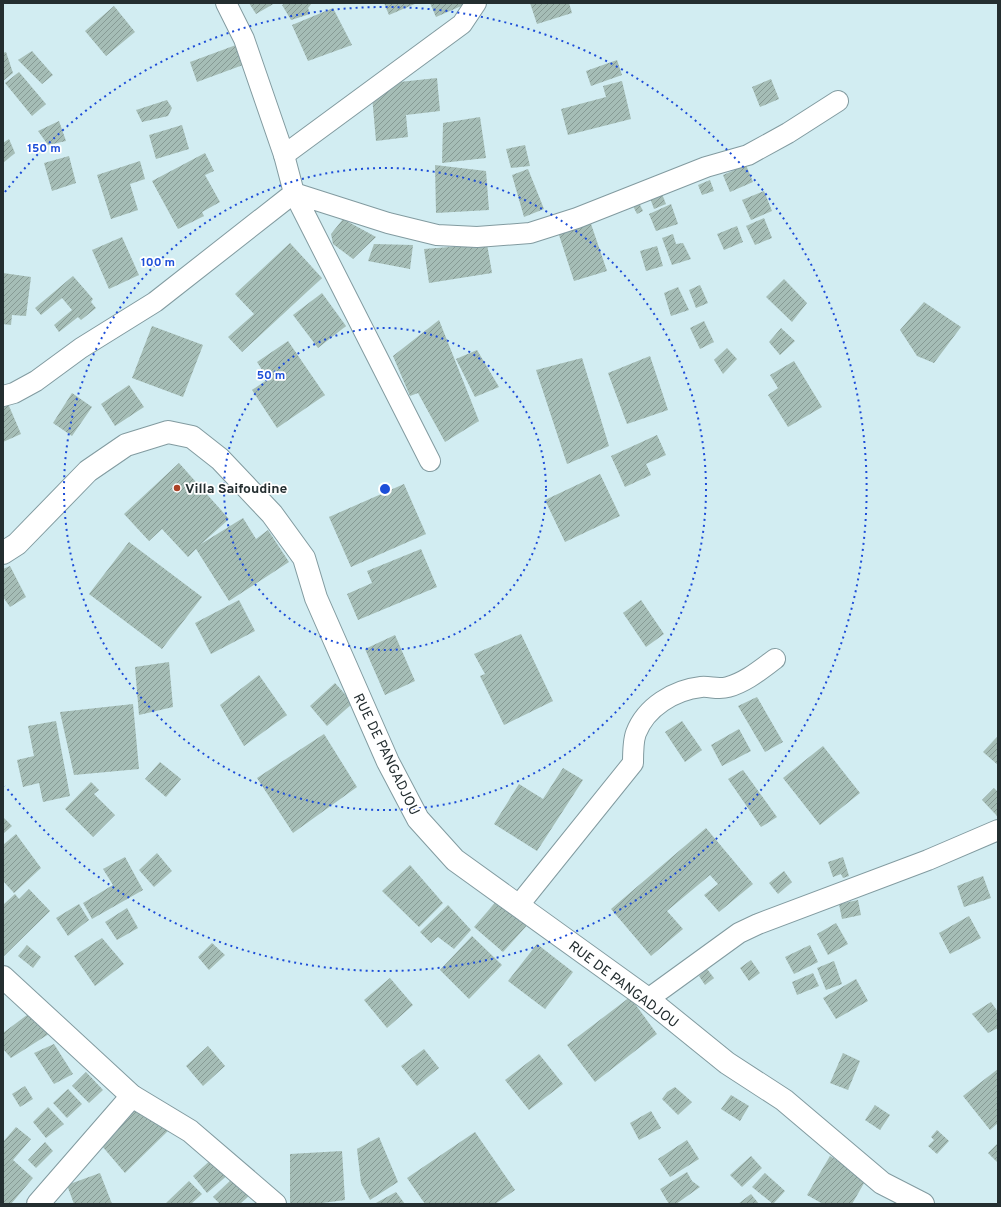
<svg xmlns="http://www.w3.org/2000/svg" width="1001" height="1207" font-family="Overpass,sans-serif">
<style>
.building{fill:url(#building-hatch)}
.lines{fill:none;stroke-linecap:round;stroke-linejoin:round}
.minor-casing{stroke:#829ba0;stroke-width:22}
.tertiary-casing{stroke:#829ba0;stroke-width:24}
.secondary-casing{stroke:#829ba0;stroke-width:24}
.minor{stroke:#fff;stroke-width:20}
.tertiary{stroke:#fff;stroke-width:22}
.secondary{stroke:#fff;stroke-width:22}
.ring{fill:none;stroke:#1d4ed8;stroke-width:2;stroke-dasharray:2 4}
.poi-dot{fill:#ab4226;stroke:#fff;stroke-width:1.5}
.labels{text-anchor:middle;stroke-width:3.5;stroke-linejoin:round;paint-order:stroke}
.poi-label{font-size:14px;font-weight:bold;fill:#242e30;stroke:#fff;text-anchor:start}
.street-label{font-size:14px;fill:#242e30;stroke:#fff}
.centre{fill:#1d4ed8;stroke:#fff;stroke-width:2}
.ring-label{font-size:12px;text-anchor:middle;font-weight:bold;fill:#1d4ed8;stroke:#fff;stroke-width:3.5;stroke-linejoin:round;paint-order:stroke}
</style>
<defs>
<pattern id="building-hatch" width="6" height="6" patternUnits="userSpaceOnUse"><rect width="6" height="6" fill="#a5bdb6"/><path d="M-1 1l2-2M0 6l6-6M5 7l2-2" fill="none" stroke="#869a94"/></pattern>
</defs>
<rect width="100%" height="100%" fill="#d2edf2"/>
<g class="building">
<polygon points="249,3 275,3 256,14"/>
<polygon points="286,3 312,3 308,8 310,14 291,20 282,5"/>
<polygon points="384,3 417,3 389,15"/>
<polygon points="430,3 466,3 466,4 436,17"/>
<polygon points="530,3 569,3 572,13 537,24"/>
<polygon points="114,6 135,32 106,56 85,31"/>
<polygon points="333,8 352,45 308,61 292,25"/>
<polygon points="236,45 243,65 197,82 190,62"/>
<polygon points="32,51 53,75 42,84 18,60"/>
<polygon points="6,52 13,73 3,81 3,53"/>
<polygon points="617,60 622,75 591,86 586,71"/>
<polygon points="19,72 46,104 32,116 5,83"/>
<polygon points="437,78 440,111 406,115 408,137 376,141 371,85"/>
<polygon points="771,79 779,99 760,107 752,87"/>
<polygon points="622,81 631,119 568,135 561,109 606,97 603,86"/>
<polygon points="167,100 172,108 168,116 142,122 136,110"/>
<polygon points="480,117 486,158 442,163 443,123"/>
<polygon points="59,121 66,141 48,145 38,131"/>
<polygon points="182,125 189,149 156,159 149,135"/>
<polygon points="9,139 15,153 3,163 3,143"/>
<polygon points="525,145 530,166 511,168 506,149"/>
<polygon points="205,153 214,171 205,175 220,202 202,212 204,216 178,229 152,181"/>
<polygon points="69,156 76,183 52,191 44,163"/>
<polygon points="140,161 145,179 130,184 138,210 111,219 97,175"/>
<polygon points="435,165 486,171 489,210 436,213"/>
<polygon points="746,165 753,182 730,192 723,175"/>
<polygon points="528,169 544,209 524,217 512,175"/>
<polygon points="710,180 714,191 702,195 698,185"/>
<polygon points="660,189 666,204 654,209 650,198"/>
<polygon points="764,191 772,211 751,220 742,200"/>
<polygon points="639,203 643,211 637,214 633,206"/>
<polygon points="671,204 678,224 656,231 649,214"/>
<polygon points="764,218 772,238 755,245 746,226"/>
<polygon points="343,219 376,237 353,259 333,244 331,234"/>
<polygon points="590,221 607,271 574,281 558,232"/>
<polygon points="737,226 743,242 724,250 717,234"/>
<polygon points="673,234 676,244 683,243 691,259 672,265 662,238"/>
<polygon points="122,237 139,275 109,289 92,250"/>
<polygon points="290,243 322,278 242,352 228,337 254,314 235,294"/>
<polygon points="374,244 413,245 410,269 368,261"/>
<polygon points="487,244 492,273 429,283 424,249"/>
<polygon points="657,246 663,266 646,271 640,251"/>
<polygon points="3,273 31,277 26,316 12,315 11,325 3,324"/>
<polygon points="73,276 93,299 91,302 96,308 81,320 78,317 59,332 54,325 72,310 62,298 41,315 35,308"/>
<polygon points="784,279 807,303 792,322 766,297"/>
<polygon points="700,285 708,303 696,308 689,290"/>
<polygon points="678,287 689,310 671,316 664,293"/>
<polygon points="322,293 346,326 318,348 293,315"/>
<polygon points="924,302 961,327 934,363 917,356 900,330"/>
<polygon points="439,320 479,421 445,442 418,393 410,396 393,356"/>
<polygon points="704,321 714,342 700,349 690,328"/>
<polygon points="152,326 203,345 183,397 132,378"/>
<polygon points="781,328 795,341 780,355 769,342"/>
<polygon points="288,341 325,395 277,428 252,390 268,379 257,362"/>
<polygon points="727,348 737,359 723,374 714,360"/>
<polygon points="477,350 499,387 475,397 456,359"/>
<polygon points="650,356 668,410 627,424 608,373"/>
<polygon points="582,358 609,446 567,464 536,370"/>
<polygon points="794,361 822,407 788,427 768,395 778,388 770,375"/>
<polygon points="129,385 144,407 115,426 101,404"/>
<polygon points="72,393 92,407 72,436 53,423"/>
<polygon points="6,399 21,434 3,442 3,400"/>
<polygon points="657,435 666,455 646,464 651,475 625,487 611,456"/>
<polygon points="179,463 229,519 201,544 243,518 256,539 268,530 289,562 229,601 196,549 188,557 162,529 149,541 124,514"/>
<polygon points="600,474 620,516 565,542 545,500"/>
<polygon points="404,484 426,534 351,567 329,517"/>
<polygon points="129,542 202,597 162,649 89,594"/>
<polygon points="421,549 437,587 358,620 347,594 372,583 367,571"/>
<polygon points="10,566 26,597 10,607 3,597 3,569"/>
<polygon points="239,600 255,631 211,654 195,623"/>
<polygon points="641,600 664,634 646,647 623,613"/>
<polygon points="521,634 553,701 504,725 480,676 485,674 474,654"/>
<polygon points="395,635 415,681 385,695 365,649"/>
<polygon points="169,662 173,707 139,715 135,667"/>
<polygon points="259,675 287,715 244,746 220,705"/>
<polygon points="335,683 353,703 327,726 310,706"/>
<polygon points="757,697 783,742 765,752 738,706"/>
<polygon points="133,704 139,769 74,775 60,712"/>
<polygon points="56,721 70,796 43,802 39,783 23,787 17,760 34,756 28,726"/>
<polygon points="682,721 702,750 685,762 665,732"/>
<polygon points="739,729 751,751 722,766 711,745"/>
<polygon points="324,734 357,787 293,833 257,778"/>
<polygon points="998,736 998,765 983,752"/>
<polygon points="823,746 860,793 820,825 783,778"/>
<polygon points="160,762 181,779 166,797 145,779"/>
<polygon points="563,768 583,780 537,851 494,824 519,784 543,799"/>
<polygon points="743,770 777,817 761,827 728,779"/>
<polygon points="91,782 99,790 94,794 115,815 93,837 65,809"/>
<polygon points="994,788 998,792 998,817 982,800"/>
<polygon points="3,817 12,826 3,834"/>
<polygon points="706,828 753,884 719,912 704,895 718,884 710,875 667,911 683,929 651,956 611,909"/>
<polygon points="16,834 41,868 14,893 3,881 3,845"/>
<polygon points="157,853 172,871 154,887 139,870"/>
<polygon points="125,857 143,890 92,919 83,903 113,885 103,869"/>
<polygon points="843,857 849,876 843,878 841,874 833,877 828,862"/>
<polygon points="410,865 443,903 419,927 382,891"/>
<polygon points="784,871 792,882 778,894 769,883"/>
<polygon points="983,876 991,898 964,907 957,886"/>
<polygon points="29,889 50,911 3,957 3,905 15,894 19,899"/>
<polygon points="500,897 530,922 503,952 474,927"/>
<polygon points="858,900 861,915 842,919 839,904"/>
<polygon points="79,904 89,920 68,936 56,918"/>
<polygon points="448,905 471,930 454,949 438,937 431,943 420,932"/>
<polygon points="127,908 138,928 117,940 105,922"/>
<polygon points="969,916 981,938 950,954 939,933"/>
<polygon points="836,923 848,944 828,955 817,934"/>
<polygon points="472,936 502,965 469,999 440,970"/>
<polygon points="102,938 124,964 95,986 74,956"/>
<polygon points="212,943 225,955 209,970 198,957"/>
<polygon points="537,944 573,972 545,1009 508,981"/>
<polygon points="27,945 41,957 33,968 18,956"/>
<polygon points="810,945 818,962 794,974 785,957"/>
<polygon points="751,960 760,973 749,981 740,968"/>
<polygon points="834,961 842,984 826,990 817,968"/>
<polygon points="707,969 714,978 705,985 699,976"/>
<polygon points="813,973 819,986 797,995 792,982"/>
<polygon points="390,978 413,1005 387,1028 364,1000"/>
<polygon points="856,979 868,1001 836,1019 823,998"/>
<polygon points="630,997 657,1034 595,1082 567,1045"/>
<polygon points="991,1002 998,1012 998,1028 988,1033 972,1014"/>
<polygon points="31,1012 52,1032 11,1058 3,1049 3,1033"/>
<polygon points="54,1044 73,1074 54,1084 34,1053"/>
<polygon points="208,1046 225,1066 203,1086 186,1066"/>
<polygon points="424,1049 439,1068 417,1086 401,1066"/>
<polygon points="843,1053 860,1061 848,1090 830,1083"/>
<polygon points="539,1054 563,1084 529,1110 505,1080"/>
<polygon points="998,1069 998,1123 990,1130 963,1096"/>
<polygon points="86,1072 103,1090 89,1103 72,1086"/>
<polygon points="25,1086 33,1099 20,1107 12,1094"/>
<polygon points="675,1087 692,1102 678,1115 662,1099 667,1092"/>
<polygon points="68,1089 82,1104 67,1118 53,1103"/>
<polygon points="731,1095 749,1106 740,1121 721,1109"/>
<polygon points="138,1100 172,1127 125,1173 96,1139"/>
<polygon points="875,1105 890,1115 880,1130 865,1120"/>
<polygon points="48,1107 64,1124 46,1138 33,1122"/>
<polygon points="651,1111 661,1128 639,1140 630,1123"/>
<polygon points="16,1127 31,1139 13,1160 33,1178 11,1204 3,1204 3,1142"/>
<polygon points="937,1130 949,1141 937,1154 928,1146 934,1140 931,1137"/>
<polygon points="475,1132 515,1190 495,1204 425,1204 407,1178"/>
<polygon points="379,1137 398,1182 370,1200 361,1183 357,1149"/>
<polygon points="687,1140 699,1159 670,1177 658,1159"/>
<polygon points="45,1142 53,1151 36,1168 28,1160"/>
<polygon points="998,1143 998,1163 988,1153"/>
<polygon points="342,1151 345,1200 315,1204 290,1204 290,1154"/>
<polygon points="751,1156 762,1168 742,1187 730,1175"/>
<polygon points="830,1156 867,1178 852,1204 823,1204 807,1195"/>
<polygon points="214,1157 229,1174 207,1193 193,1176"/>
<polygon points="687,1172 692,1181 700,1187 676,1204 669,1204 660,1189"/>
<polygon points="100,1173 112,1204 74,1204 67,1185"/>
<polygon points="765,1173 785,1191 773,1204 752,1187"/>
<polygon points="233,1178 250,1195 240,1204 220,1204 213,1197"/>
<polygon points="189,1181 202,1194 191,1204 165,1204"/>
<polygon points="396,1192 405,1204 374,1204"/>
<polygon points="751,1194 759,1204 738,1204"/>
</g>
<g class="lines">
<g class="minor-casing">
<g id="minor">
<polyline points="284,155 462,24 476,3"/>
<polyline points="3,396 14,393 36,381 81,348 155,302 294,193 284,155 244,39 226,3"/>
<polyline points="430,461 294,193 388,223 437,235 477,237 530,233 577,218 706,167 748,155 788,133 838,101"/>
<path d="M518,906l115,-143c0,-10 0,-22 3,-30 10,-26 38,-43 65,-46 9,-1 17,3 27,0 18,-5 32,-17 47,-28"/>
<polyline points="648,999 739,933 758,924 928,860 998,830"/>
</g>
</g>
<g class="tertiary-casing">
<g id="tertiary">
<polyline points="3,977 132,1096 190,1131 275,1204"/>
<polyline points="38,1204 132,1096"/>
</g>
</g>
<g class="secondary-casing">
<polyline id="secondary" points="3,553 17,544 88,471 126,445 168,432 192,437 220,459 272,514 304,558 316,598 388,762 418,819 455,860 648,999 727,1063 784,1100 882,1183 923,1204"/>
</g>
<use href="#minor" class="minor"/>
<use href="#tertiary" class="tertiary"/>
<use href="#secondary" class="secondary"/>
</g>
<g class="ring">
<circle cx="385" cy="489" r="161"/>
<circle cx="385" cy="489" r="321"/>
<path d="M5 192A482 482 0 1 1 5 786"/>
</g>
<circle class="poi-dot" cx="177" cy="488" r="4"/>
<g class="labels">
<g class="poi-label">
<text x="185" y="493">Villa Saifoudine</text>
</g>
<g class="street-label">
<text transform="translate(387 754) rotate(64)" y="5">RUE DE PANGADJOU</text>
<text transform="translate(624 984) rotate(37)" y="5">RUE DE PANGADJOU</text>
</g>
</g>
<circle cx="385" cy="489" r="6" class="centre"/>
<g class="ring-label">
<text x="44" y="152">150 m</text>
<text x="158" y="266">100 m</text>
<text x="271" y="379">50 m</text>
</g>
<rect width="1001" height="1207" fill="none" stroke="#242e30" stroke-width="8"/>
</svg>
